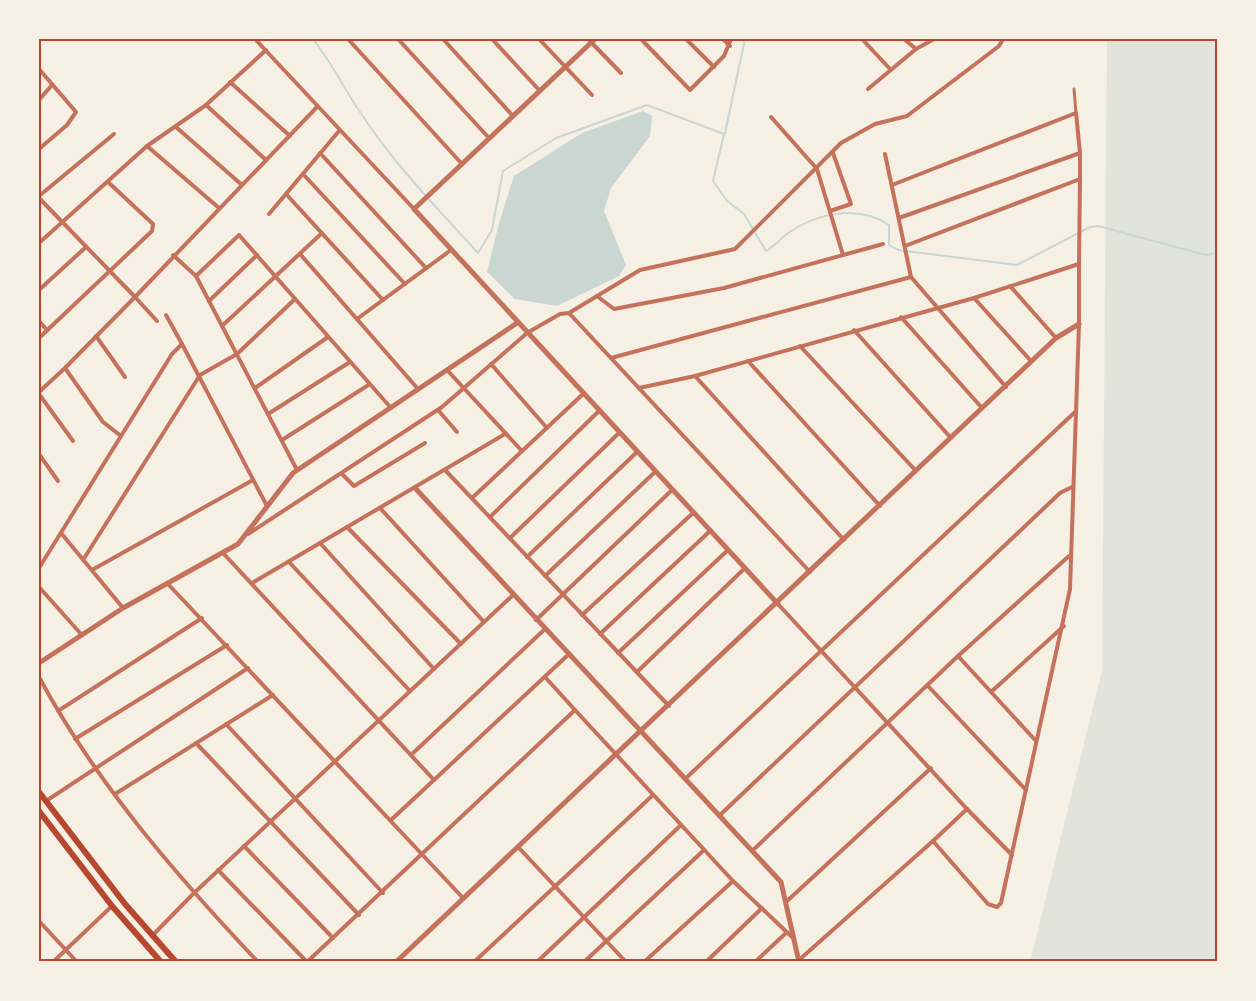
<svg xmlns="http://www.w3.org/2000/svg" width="1256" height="1001" font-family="Karla,sans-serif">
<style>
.green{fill:#e2e4dc}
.water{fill:#c9d6d2}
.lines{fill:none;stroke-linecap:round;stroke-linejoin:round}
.stream{stroke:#c9d6d2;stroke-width:2}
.pedestrian{stroke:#c5725c;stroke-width:3}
.minor{stroke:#c5725c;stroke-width:4}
.tertiary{stroke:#c5725c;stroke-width:5}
.secondary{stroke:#b5482f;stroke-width:6}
.neatline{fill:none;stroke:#b5482f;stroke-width:2}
</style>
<rect width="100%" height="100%" fill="#f6efe4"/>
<polygon class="green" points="1107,39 1217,39 1217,962 1030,962 1102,671"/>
<polygon class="water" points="643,111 652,116 650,136 611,188 604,211 626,265 619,276 557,306 515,299 487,272 499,223 514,176 582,133"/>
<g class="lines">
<g class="stream">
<path d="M313,39c18,23 31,49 47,73 33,51 77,96 118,141l14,-23 11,-59 53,-33 91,-33 77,29 -11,47 14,20 17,13 22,37c9,-5 14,-12 22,-18 29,-20 70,-29 101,-8v20l9,5 119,15 73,-38 8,-1 108,29 11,-2"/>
<polyline points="725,133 745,39"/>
</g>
<polyline class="pedestrian" points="1074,89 1076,113"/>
<g class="minor">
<polyline points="255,39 414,209"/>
<polyline points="348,39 462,164"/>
<polyline points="398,39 489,138"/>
<polyline points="443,39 513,116"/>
<polyline points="492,39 540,91"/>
<polyline points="539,39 592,95"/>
<polyline points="588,39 621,73"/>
<polyline points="641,39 690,90 724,56 731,39"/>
<polyline points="686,39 714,67"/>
<polyline points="723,39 730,46"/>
<polyline points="862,39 890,69"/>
<polyline points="904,39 916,49 934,39"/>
<polyline points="39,69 76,112 67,125 39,149"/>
<polyline points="230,82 290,136"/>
<polyline points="868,89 916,49"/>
<polyline points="39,100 52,85"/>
<polyline points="206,105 266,160"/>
<polyline points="771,117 817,169 843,255"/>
<polyline points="176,127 242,185"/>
<polyline points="147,146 219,208"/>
<polyline points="320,153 426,268"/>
<polyline points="885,154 911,277"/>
<polyline points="303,174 405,284"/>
<polyline points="892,185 1076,113 1080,153"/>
<polyline points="286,194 383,300"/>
<polyline points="39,196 114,134"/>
<polyline points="39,198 135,297 317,107"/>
<polyline points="830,211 851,204 833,153"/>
<polyline points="269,214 339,131"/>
<polyline points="899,218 1080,153 1080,179"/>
<polyline points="39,243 147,146 206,105 266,50"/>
<polyline points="905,246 1080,179 1079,264"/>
<polyline points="300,254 418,389"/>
<polyline points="173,255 196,276 297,470"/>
<polyline points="196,276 239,235 391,408"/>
<polyline points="1010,286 1056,338"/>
<polyline points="39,290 86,247"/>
<polyline points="597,296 614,309 724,288 883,244"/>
<polyline points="209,301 257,255"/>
<polyline points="569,313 640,270 735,249 841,143 875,124 907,116 999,46 1003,39"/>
<polyline points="166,315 182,344"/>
<polyline points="901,317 982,408"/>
<polyline points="357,319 451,250"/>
<polyline points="39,321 47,330"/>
<polyline points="222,326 322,233"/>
<polyline points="854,330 951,438"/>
<polyline points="96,336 125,377"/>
<polyline points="39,338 152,231 153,224 108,182"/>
<polyline points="800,346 916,471"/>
<polyline points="611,358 911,277 1006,387"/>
<polyline points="748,361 880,506"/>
<polyline points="491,364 547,428"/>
<polyline points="65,368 135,297 157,321"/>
<polyline points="447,370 522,451"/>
<polyline points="695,376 974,298 1031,361"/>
<polyline points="255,388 328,337"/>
<polyline points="639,388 695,376 844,540"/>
<polyline points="39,392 65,368 103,422 121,436"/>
<polyline points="39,394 73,441"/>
<polyline points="438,410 457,432"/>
<polyline points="268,414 350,362"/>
<polyline points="282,440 370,384"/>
<polyline points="39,454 58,481"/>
<polyline points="445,470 669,706"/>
<polyline points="342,474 354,486 425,443"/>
<polyline points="472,498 583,394"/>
<polyline points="380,508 484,622"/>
<polyline points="490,517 599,411"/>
<polyline points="347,527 461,644"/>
<polyline points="61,533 123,608"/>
<polyline points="248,534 442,407 527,333 560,314 569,313 810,572"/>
<polyline points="510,538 619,433"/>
<polyline points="320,543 434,669"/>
<polyline points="223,553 434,780 569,654"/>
<polyline points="527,557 637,452"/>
<polyline points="83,560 200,375 237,354 295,299"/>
<polyline points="289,562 410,691"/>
<polyline points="39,568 172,354 182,344 267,506"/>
<polyline points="92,570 253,480"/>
<polyline points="545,576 655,472"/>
<polyline points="252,583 505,434"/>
<polyline points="168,584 463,898"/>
<polyline points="39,587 81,634"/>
<polyline points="778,604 967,809 933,841"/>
<polyline points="582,615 693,513"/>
<polyline points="536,620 672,490"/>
<polyline points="600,634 710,531"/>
<polyline points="618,653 728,550"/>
<polyline points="958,656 1036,741"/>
<polyline points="637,672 745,568"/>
<path d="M39,677c57,106 137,198 219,285"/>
<polyline points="545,677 575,710"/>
<polyline points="928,686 1026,790"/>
<polyline points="991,692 1064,626"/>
<polyline points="58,711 202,618"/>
<polyline points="226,724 383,893"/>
<polyline points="75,739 227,645"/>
<polyline points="196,743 359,915"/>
<polyline points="411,755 545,629"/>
<polyline points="685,779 1075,412"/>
<polyline points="115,794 273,695"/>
<polyline points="46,801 248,668"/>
<polyline points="967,809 1012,855"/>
<polyline points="719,816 1060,493 1072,487"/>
<polyline points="391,820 434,780"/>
<polyline points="244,846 333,938"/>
<polyline points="519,848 626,962"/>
<polyline points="752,851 958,656 1069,556"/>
<polyline points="218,870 307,962"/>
<polyline points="786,902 931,768"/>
<polyline points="39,921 77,962"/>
<polyline points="152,936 193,894 513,595"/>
<polyline points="799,960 933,841 988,904 997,907 1001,903 1070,589 1079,324 1079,264 974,298"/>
<polyline points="53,962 112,906"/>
<polyline points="307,962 575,710 733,881"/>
<polyline points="474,962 653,795"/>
<polyline points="537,962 681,825"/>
<polyline points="584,962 704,850"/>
<polyline points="644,962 733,881 793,938"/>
<polyline points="706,962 762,908"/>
<polyline points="755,962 787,932"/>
</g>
<g class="tertiary">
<polyline points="595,39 414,209 778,604"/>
<polyline points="415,488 781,882 799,962"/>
<polyline points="39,663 123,608 238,544 293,473 517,323"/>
<polyline points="396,962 1056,338 1079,324"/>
</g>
<g class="secondary">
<polyline points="39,792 125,904 176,962"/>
<polyline points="39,811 112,906 161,962"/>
</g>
</g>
<rect width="1256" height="1001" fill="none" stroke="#f6efe4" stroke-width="81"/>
<rect x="40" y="40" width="1176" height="920" class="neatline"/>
</svg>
